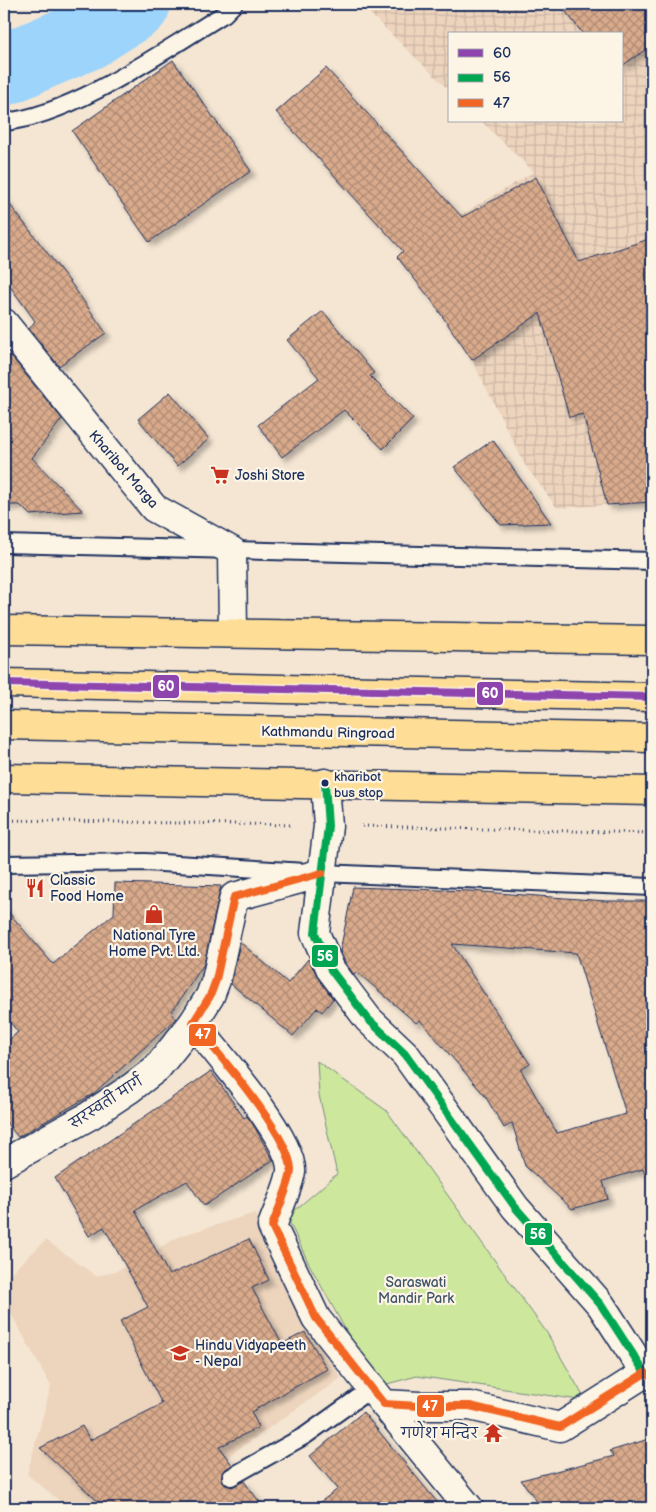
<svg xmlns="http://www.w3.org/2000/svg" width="656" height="1512" font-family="'Balsamiq Sans','Playpen Sans Deva',sans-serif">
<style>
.built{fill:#edd4bd}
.industrial{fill:url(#industrial-grid)}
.park{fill:#cde79d;stroke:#748b7e}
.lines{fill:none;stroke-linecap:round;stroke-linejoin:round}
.river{stroke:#9cd4fb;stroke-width:71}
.building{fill:url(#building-cross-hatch);stroke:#1b2f5e;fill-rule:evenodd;filter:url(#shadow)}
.lane-casing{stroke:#1b2f5e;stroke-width:20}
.street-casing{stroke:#1b2f5e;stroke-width:31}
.primary-casing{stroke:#1b2f5e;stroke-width:31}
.highway-casing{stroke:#1b2f5e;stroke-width:31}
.path{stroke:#1b2f5e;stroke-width:3;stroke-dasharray:1 4;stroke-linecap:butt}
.lane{stroke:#fcf5e5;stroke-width:16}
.street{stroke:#fcf5e5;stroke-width:28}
.primary{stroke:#fedd96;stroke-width:28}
.highway{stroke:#fedd96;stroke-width:28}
.bus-1-casing{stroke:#fcf5e5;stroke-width:11}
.bus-2-casing{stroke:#fcf5e5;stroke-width:11}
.bus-3-casing{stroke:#fcf5e5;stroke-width:11}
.bus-1{stroke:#8e44ad;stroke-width:8}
.bus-2{stroke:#00a651;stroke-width:8}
.bus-3{stroke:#f26522;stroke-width:8}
.bus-dot{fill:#1b2f5e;stroke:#fcf5e5;stroke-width:2}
.labels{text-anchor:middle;stroke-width:4.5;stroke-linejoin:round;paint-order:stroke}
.bus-label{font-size:13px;fill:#1b2f5e;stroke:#fcf5e5;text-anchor:start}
.street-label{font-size:14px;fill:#1b2f5e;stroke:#fcf5e5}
.poi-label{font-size:14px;fill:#1b2f5e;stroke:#fcf5e5;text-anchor:start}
.park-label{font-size:14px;fill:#3f546b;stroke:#fcf5e5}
.line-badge{stroke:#fcf5e5;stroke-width:2}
.badge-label{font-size:14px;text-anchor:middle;font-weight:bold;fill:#fff}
</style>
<defs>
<pattern id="industrial-grid" width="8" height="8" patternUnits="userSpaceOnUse" patternTransform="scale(1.25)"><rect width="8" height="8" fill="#edd4bd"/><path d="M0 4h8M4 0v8" fill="none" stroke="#cbb6a5"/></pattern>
<pattern id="building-cross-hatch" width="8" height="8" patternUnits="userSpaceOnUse" patternTransform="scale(1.25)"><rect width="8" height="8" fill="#d9aa8b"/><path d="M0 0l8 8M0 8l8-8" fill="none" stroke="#af8b75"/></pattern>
<filter id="shadow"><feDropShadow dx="4.5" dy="4.5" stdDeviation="2.5" flood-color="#0004"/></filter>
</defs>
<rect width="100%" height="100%" fill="#f5e6d3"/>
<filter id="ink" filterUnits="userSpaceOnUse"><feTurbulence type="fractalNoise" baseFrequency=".02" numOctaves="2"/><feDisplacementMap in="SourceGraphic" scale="10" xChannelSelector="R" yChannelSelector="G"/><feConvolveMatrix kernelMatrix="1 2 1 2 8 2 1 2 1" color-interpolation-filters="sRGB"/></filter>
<g filter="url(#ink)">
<polygon class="built" points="255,1213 312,1328 341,1378 220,1462 158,1492 122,1508 68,1508 27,1474 51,1386 4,1301 4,1279 46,1240 96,1276 115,1272 180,1236"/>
<polygon class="industrial" points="360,4 652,4 652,502 557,508 525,465 472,360 432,301 397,257 410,244 534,172 481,121 622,121 622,34 450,34 450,91"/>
<polygon class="park" points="317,1061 387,1111 547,1333 586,1401 417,1376 387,1384 349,1336 309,1264 287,1217 337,1174 319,1095"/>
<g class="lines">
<polyline class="river" points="4,70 86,35 135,4"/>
</g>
<g class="building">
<polygon points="560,4 652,4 652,45 622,66 622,34 583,34"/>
<polygon points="173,60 251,171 149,242 72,131"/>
<polygon points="326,68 462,217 536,177 579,262 652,238 652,502 607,505 583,414 569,417 540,313 472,360 432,301 397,257 403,251 276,112"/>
<polygon points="4,197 73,286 106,333 59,366 29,329 35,321 4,278"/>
<polygon points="323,311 374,373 370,376 413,419 383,449 344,410 282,457 258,425 319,378 287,340"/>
<polygon points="10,355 62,419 32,458 83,511 30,515 20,505 4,505 4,361"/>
<polygon points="170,392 209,439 177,466 138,419"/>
<polygon points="493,440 542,510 551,523 501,525 454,467"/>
<polygon points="115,883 221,886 204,964 171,1013 176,1019 93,1094 18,1137 4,1120 4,1044 18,1032 4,1015 4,907 53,964 114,914"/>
<path d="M353,887l117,4 136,10h46v273l-7,1 -2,-6 -40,12 5,18 -36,10 -47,-43 -13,-43 -8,5 -19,-32 -65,-76 -4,3 -59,-51 -3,3 -9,-13 -5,-11zM452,944l124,9 50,161 -69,19 -36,-63 9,-6z"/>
<polygon points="240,942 288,983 308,959 319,979 333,999 322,1012 317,1008 293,1036 231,984"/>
<polygon points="211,1071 244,1118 247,1116 254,1126 273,1160 204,1206 187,1181 135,1210 169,1275 249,1239 269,1280 252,1288 282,1344 305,1332 327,1369 251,1412 259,1427 219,1447 232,1465 222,1472 223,1482 231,1487 244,1481 264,1508 105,1508 40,1448 82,1426 90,1440 162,1404 120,1321 148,1307 104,1227 89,1236 55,1178"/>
<polygon points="363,1412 395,1451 442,1508 312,1508 338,1489 310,1456"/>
<polygon points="652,1438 652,1508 542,1508 521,1480 614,1456 610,1451"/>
</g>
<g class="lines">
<g class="lane-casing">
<g id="lane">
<path d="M4,122c68,-6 161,-72 220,-108l10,-10"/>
<polyline points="4,544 652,561"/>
<polyline points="4,864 145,862 322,873 652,887"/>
<polyline points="231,1477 306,1435 372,1388"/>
</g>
</g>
<g class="street-casing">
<g id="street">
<polyline points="4,323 154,508 232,551 233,632"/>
<polyline points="325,783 328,826 315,933 331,970 368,1019 405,1054 515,1207 601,1305 645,1373"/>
<path d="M322,873l-88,24 -18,83 -6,16 -17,27c22,27 100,116 98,148 -1,13 -14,41 -19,55l44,92 68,86 35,2h51l90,21 85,-54 7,3"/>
<polyline points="4,1163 89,1116 131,1088 157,1068 193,1023"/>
<polyline points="384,1404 469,1508"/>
</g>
</g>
<g class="primary-casing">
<g id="primary">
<polyline points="4,630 652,640"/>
<polyline points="4,778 652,791"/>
</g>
</g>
<g class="highway-casing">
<g id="highway">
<polyline points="4,683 652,697"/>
<polyline points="4,725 652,738"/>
</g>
</g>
<g class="path">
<polyline points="4,820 293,825"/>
<polyline points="362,826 652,833"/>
</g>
<use href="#lane" class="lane"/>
<use href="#street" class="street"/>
<use href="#primary" class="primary"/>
<use href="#highway" class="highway"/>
<g class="bus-1-casing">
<polyline id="bus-1" points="4,683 652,697"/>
</g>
<g class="bus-2-casing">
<polyline id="bus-2" points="325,783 328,826 315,933 331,970 368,1019 405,1054 515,1207 601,1305 645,1373"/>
</g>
<g class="bus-3-casing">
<path id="bus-3" d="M322,873l-88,24 -18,83 -6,16 -17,27c22,27 100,116 98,148 -1,13 -14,41 -19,55l44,92 68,86 35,2h51l90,21 85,-54 7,3"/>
</g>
<use href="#bus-1" class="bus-1"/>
<use href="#bus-2" class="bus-2"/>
<use href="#bus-3" class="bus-3"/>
</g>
</g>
<defs>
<g id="supermarket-bare" transform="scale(1.5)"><path d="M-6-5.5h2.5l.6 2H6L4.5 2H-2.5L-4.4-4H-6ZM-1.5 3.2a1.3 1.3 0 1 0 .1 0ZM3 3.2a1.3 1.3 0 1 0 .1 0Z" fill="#c8321e" stroke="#fcf5e5" stroke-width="2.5" paint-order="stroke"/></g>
<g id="restaurant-bare" transform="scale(1.5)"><path d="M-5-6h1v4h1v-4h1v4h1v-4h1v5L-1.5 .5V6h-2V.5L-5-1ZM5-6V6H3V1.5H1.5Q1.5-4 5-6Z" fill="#c8321e" stroke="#fcf5e5" stroke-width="2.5" paint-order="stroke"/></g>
<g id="shop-bare" transform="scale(1.5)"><path d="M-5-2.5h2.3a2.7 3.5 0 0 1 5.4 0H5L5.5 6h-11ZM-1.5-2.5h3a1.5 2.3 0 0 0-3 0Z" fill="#c8321e" stroke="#fcf5e5" stroke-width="2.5" paint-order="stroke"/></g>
<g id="school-bare" transform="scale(1.5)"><path d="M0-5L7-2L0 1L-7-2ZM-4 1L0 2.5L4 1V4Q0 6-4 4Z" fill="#c8321e" stroke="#fcf5e5" stroke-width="2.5" paint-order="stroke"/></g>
<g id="temple-bare" transform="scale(1.5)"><path d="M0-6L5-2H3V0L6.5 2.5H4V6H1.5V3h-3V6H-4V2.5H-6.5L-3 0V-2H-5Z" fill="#c8321e" stroke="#fcf5e5" stroke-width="2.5" paint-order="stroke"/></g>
</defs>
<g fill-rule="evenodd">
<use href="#supermarket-bare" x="220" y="475"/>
<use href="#restaurant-bare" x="35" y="888"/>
<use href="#shop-bare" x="154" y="914"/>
<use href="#school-bare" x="180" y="1353"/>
<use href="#temple-bare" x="493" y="1433"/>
</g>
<circle class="bus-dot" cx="325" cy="783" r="4.5"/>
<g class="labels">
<g class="bus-label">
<text x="334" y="781">kharibot<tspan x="334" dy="16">bus stop</tspan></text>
</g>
<g class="street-label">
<text transform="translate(124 469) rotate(49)" y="5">Kharibot Marga</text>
<text transform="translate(328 732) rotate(1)" y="5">Kathmandu Ringroad</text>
<text transform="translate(106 1102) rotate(-33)" y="5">सरस्वती मार्ग</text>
</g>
<g class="poi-label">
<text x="235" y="480">Joshi Store</text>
<text x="50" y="885">Classic<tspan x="50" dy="16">Food Home</tspan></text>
<text x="154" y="940" text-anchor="middle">National Tyre<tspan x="154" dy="16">Home Pvt. Ltd.</tspan></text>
<text x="195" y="1350">Hindu Vidyapeeth<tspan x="195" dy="16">- Nepal</tspan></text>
<text x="478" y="1438" text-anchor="end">गणेश मन्दिर</text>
</g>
<g class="park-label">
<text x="416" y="1287">Saraswati<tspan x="416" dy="16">Mandir Park</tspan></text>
</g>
</g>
<g class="line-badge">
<rect x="152" y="674" width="28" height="25" rx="5" fill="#8e44ad"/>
<rect x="476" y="681" width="28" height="25" rx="5" fill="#8e44ad"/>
<rect x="311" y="944" width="28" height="24" rx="5" fill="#00a651"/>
<rect x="188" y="1023" width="29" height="24" rx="5" fill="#f26522"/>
<rect x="524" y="1222" width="29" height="24" rx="5" fill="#00a651"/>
<rect x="416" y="1394" width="29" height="24" rx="5" fill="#f26522"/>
</g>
<g class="badge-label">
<text x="166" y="691">60</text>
<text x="490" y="698">60</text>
<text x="325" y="961">56</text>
<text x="203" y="1039">47</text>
<text x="538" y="1239">56</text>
<text x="430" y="1411">47</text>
</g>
<rect width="656" height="1512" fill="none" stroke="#fcf5e5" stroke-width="20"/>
<rect x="10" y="10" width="636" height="1492" fill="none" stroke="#1b2f5e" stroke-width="2" filter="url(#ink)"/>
<rect x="448" y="32" width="175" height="90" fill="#fcf5e5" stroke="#a2a6af"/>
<rect x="458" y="49" width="25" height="8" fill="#8e44ad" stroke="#a2a6af"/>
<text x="493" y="58" font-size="15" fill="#1b2f5e">60</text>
<rect x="458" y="74" width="25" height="8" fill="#00a651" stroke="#a2a6af"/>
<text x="493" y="82" font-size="15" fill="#1b2f5e">56</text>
<rect x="458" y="99" width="25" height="8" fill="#f26522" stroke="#a2a6af"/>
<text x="493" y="108" font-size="15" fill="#1b2f5e">47</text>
</svg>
